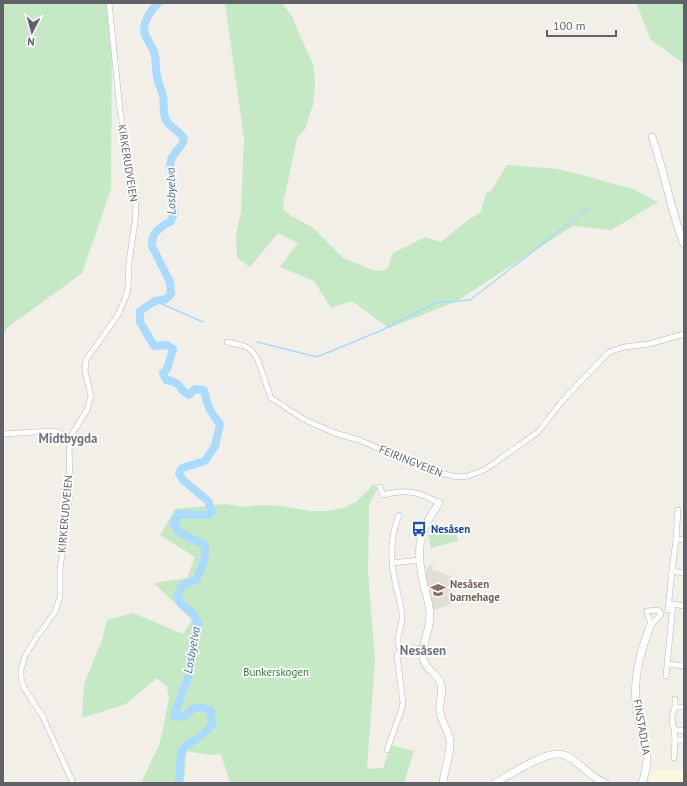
<svg xmlns="http://www.w3.org/2000/svg" width="687" height="786" font-family="'PT Sans',sans-serif">
<style>
.commercial{fill:#fef7e0}
.education{fill:#e1ded6}
.green{fill:#c5e8c5}
.lines{fill:none;stroke-linecap:round;stroke-linejoin:round}
.stream{stroke:#aadaff;stroke-width:1.5}
.river{stroke:#aadaff;stroke-width:8}
.minor-casing{stroke:#b5b8bc;stroke-width:6}
.tertiary-casing{stroke:#b5b8bc;stroke-width:8}
.minor{stroke:#fff;stroke-width:5}
.tertiary{stroke:#fff;stroke-width:7}
.labels{text-anchor:middle;stroke-width:3.5;stroke-linejoin:round;paint-order:stroke}
.street-label{font-size:11px;fill:#5f6368;stroke:#fff}
.transit-label{font-size:11px;font-weight:bold;fill:#164399;stroke:#fff;text-anchor:start}
.education-label{font-size:11px;font-weight:bold;fill:#785e54;stroke:#fff;text-anchor:start}
.park-label{font-size:11px;fill:#348238;stroke:#fff}
.water-label{font-size:12px;font-style:italic;fill:#4174aa;stroke:#fff}
.quarter-label{font-size:13px;font-weight:bold;fill:#70757a;stroke:#fff}
</style>
<rect width="100%" height="100%" fill="#f1efe8"/>
<polygon class="commercial" points="664,769 684,771 684,783 648,783 650,772"/>
<polygon class="education" points="430,565 433,565 432,570 441,572 447,576 448,574 451,577 455,596 451,604 434,610 425,573 427,572 427,568"/>
<g class="green">
<polygon points="3,3 107,3 112,27 111,189 82,273 7,328 3,336"/>
<polygon points="225,3 282,3 293,18 299,34 313,64 315,83 313,105 305,129 297,138 284,199 283,209 291,216 312,227 343,258 373,270 383,271 388,267 393,253 425,237 441,242 468,220 481,212 486,193 491,191 507,165 557,169 578,174 633,189 658,202 611,230 573,226 455,302 389,328 352,301 331,308 314,281 280,267 298,243 278,233 250,267 237,258 236,235 241,211 244,138"/>
<polygon points="636,3 684,3 684,64 651,40"/>
<path d="M374,484l3,5c-2,7 -7,11 -8,18l-1,65 7,88 -8,109 16,-1 8,-23 23,6 -10,32h-174l-9,-29 -11,1 -24,-4 -2,32h-43l19,-40 9,-45 -2,-11 -10,-9 -31,26 -44,14 2,-34 18,-44 5,-20 26,-7 50,21 9,-14 -38,-37 33,-5 8,-21 -35,-22 15,-26 49,-5 22,3 14,-2 22,1 27,5h18l16,-3 13,-6z"/>
<polygon points="455,528 458,541 431,548 428,535"/>
</g>
<g class="lines">
<g class="stream">
<polyline points="155,301 203,322"/>
<polyline points="257,342 317,357 380,331 435,303 470,300 589,208"/>
</g>
<path class="river" d="M158,3c-7,7 -14,16 -14,27 1,8 7,14 10,22 3,8 1,16 3,24 1,8 5,14 6,20 1,7 0,15 2,22 3,8 13,13 19,20 -1,11 -12,13 -14,26l4,49 -3,8c-10,6 -20,11 -19,25l18,36 1,12 -5,5 -11,2 -15,10v11l14,24 13,-1 6,4 -6,20 -4,4 3,7c17,2 12,10 23,15l6,-6 9,1c3,15 6,22 16,34l-5,22 -10,15 -23,7 -3,5 4,7 25,21 4,10 -4,4 -30,-1 -4,10 5,8 26,13c1,14 -3,23 -9,35l-12,4 -7,11 5,10 10,7 6,11 -8,49 -15,41v4l10,-1 7,-7 9,-2 10,4 1,14 -10,10 -18,12 -3,7 -2,29"/>
<g class="minor-casing">
<g id="minor">
<polyline points="227,342 244,346 250,349 257,358 271,398 305,420 335,433 359,440 431,471 458,477 468,476 486,469 538,432 563,400 609,352 624,347 649,344 684,334"/>
<polyline points="3,434 52,431 62,434 69,439"/>
<path d="M380,487l3,8c24,-6 34,-4 56,8"/>
<path d="M399,515c-8,20 -9,40 -5,61 2,13 7,26 8,39 1,13 -9,24 -1,36"/>
<polyline points="676,539 678,510"/>
<polyline points="392,563 419,560"/>
<polyline points="672,571 676,539 684,540"/>
<polygon points="658,610 661,614 658,618 651,624 647,613 647,611"/>
<polyline points="668,610 672,571 684,573"/>
<polyline points="667,664 684,666"/>
<polyline points="666,676 673,604 684,606"/>
<polyline points="675,699 675,707 684,707"/>
<polyline points="675,707 672,716 673,727 676,730 684,731"/>
<polyline points="674,729 675,740 674,758"/>
<polyline points="675,740 684,740"/>
<path d="M387,750l14,-39 2,-8 -6,-48c7,-9 16,-8 26,-6"/>
<polyline points="73,783 42,715 24,688 21,678 21,669 25,656 36,638 55,612 60,597 60,570 70,493 69,439 87,410 91,396 85,371 86,360 118,315 126,296 128,288 129,262 135,222 136,206 133,181 120,110 109,3"/>
</g>
</g>
<g class="tertiary-casing">
<g id="tertiary">
<path d="M652,137c13,35 18,72 32,107"/>
<path d="M439,503c-22,31 -23,47 -15,83 3,10 6,20 6,30 0,14 -9,30 -7,42 2,11 13,15 17,24 5,10 -2,20 0,30 1,10 9,19 10,29 1,14 -6,28 -7,42"/>
<path d="M495,783c14,-8 42,-26 56,-28 7,-2 15,0 21,4 12,8 20,19 33,24"/>
<path d="M642,783c12,-33 -1,-42 -5,-72 -5,-29 3,-60 14,-87"/>
</g>
</g>
<use href="#minor" class="minor"/>
<use href="#tertiary" class="tertiary"/>
</g>
<defs>
<g id="bus-bare" transform="scale(1.2)"><path d="M-5-6H5V4H4V6H2V4H-2V6H-4V4H-5ZM-3.5-4V0h7V-4ZM-3.5 1.2v1.5H-2V1.2ZM2 1.2v1.5H3.5V1.2Z" fill="#1a4fb4" stroke="#fff" stroke-width="2.5" paint-order="stroke"/></g>
<g id="school-bare" transform="scale(1.2)"><path d="M0-5L7-2L0 1L-7-2ZM-4 1L0 2.5L4 1V4Q0 6-4 4Z" fill="#8d6e63" stroke="#fff" stroke-width="2.5" paint-order="stroke"/></g>
</defs>
<g fill-rule="evenodd">
<use href="#bus-bare" x="419" y="529"/>
<use href="#school-bare" x="438" y="590"/>
</g>
<g class="labels">
<g class="street-label">
<text transform="translate(128 163) rotate(81)" y="4">KIRKERUDVEIEN</text>
<text transform="translate(411 461) rotate(22)" y="4">FEIRINGVEIEN</text>
<text transform="translate(65 514) rotate(-85)" y="4">KIRKERUDVEIEN</text>
<text transform="translate(642 727) rotate(80)" y="4">FINSTADLIA</text>
</g>
<g class="transit-label">
<text x="431" y="533">Nesåsen</text>
</g>
<g class="education-label">
<text x="450" y="588">Nesåsen<tspan x="450" dy="13">barnehage</tspan></text>
</g>
<g class="park-label">
<text x="276" y="676">Bunkerskogen</text>
</g>
<g class="water-label">
<text transform="translate(171 191) rotate(-91)" y="4">Losbyelva</text>
<text transform="translate(192 650) rotate(-80)" y="4">Losbyelva</text>
</g>
<g class="quarter-label">
<text x="68" y="443">Midtbygda</text>
<text x="423" y="655">Nesåsen</text>
</g>
</g>
<rect width="687" height="786" fill="none" stroke="#5f6368" stroke-width="8"/>
<g transform="translate(32 32) rotate(186)" stroke="#ffffff" stroke-width="3" paint-order="stroke">
<path d="M0-3L7 15L0 10L-7 15Z" fill="#5f6368"/>
<text y="-6" font-size="11" font-weight="bold" text-anchor="middle" fill="#5f6368">N</text>
</g>
<path d="M547 30v6h69v-6" fill="none" stroke="#5f6368" stroke-width="2"/>
<text x="553" y="30" font-size="12" fill="#5f6368" stroke="#ffffff" stroke-width="3" paint-order="stroke">100 m</text>
</svg>
